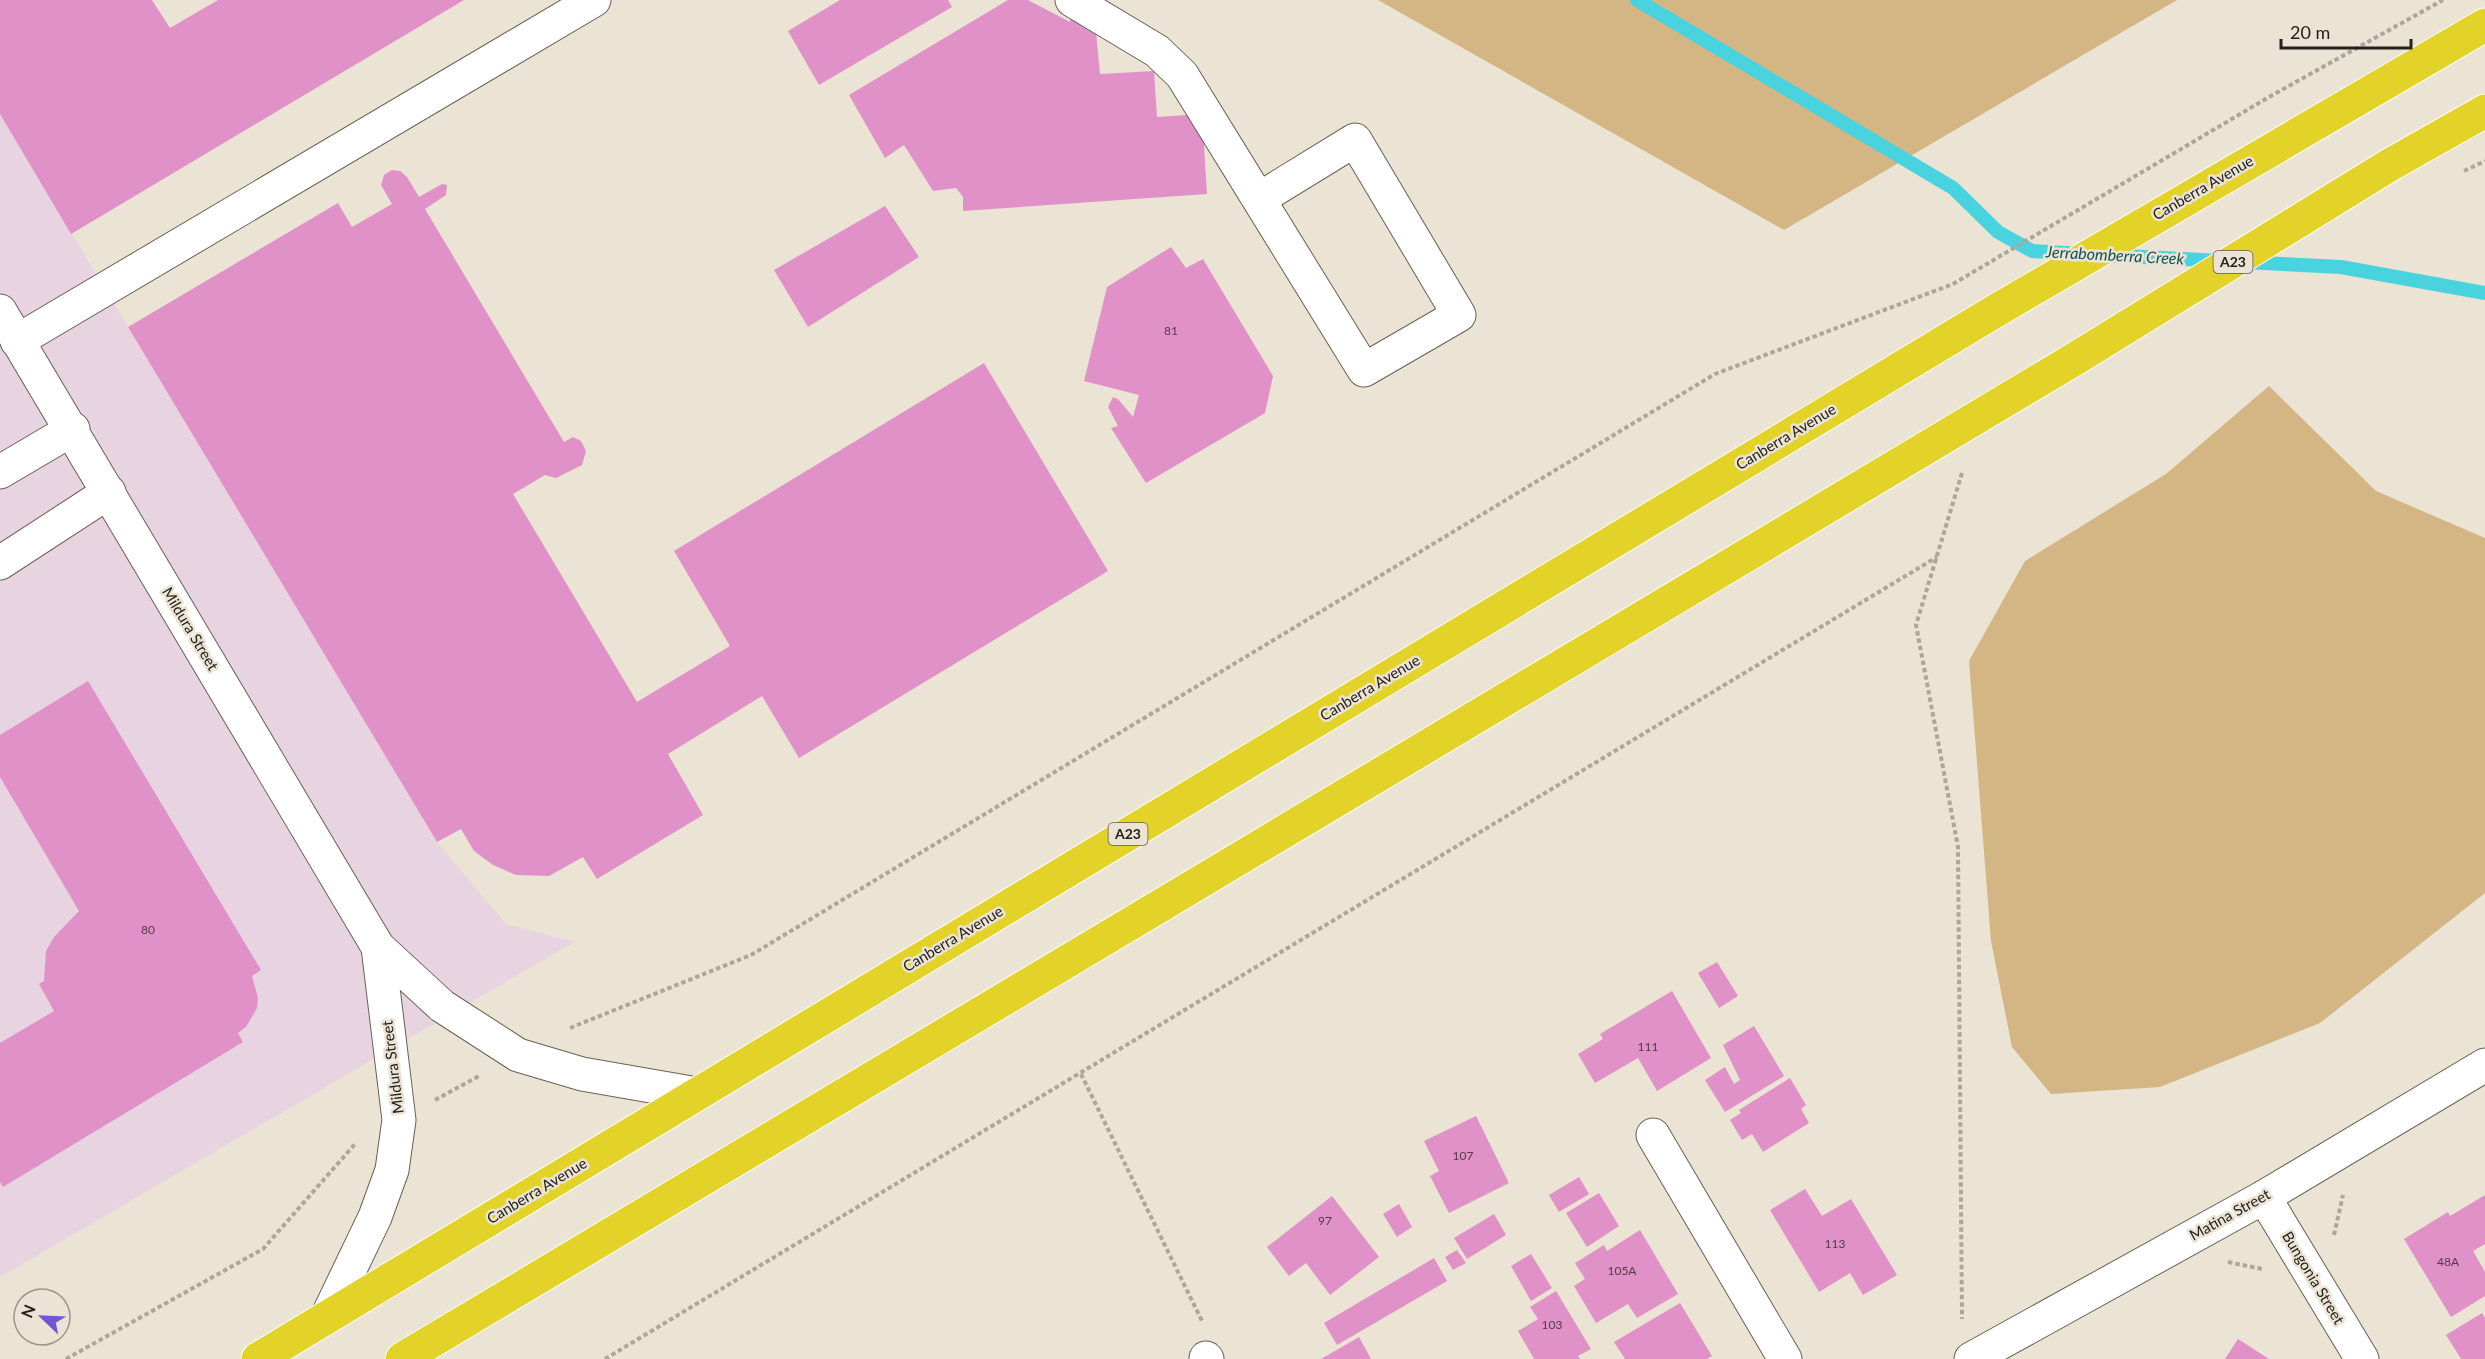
<svg xmlns="http://www.w3.org/2000/svg" width="2485" height="1359" font-family="Lato,sans-serif">
<style>
.commercial{fill:#e8d3e1}
.green{fill:#d3b683}
.lines{fill:none;stroke-linecap:round;stroke-linejoin:round}
.stream{stroke:#48d3df;stroke-width:14}
.building{fill:#e092c8}
.minor-casing{stroke:#686154;stroke-width:35}
.highway-casing{stroke:#fff;stroke-width:35}
.path{stroke:#ada69a;stroke-width:4;stroke-dasharray:4.5 3;stroke-linecap:butt}
.minor{stroke:#fff;stroke-width:33}
.highway{stroke:#e3d328;stroke-width:33}
.labels{text-anchor:middle;stroke-width:5;stroke-linejoin:round;paint-order:stroke}
.number-label{font-size:12px;fill:#533c46}
.shield{fill:#ebe3d3;stroke:#605a52;stroke-width:1.5}
.shield-label{font-size:14px;font-weight:bold;fill:#24201b}
.street-label{font-size:15px;fill:#24201b;stroke:#ebe3d3}
.water-label{font-size:16px;font-style:italic;fill:#155055;stroke:#ebe3d3}
</style>
<rect width="100%" height="100%" fill="#ebe3d3"/>
<polygon class="commercial" points="0,114 437,842 506,924 574,942 0,1277"/>
<g class="green">
<polygon points="1378,0 2177,0 1784,230"/>
<polygon points="2269,386 2376,491 2485,538 2485,893 2320,1023 2160,1087 2051,1094 2012,1047 1991,941 1969,661 2025,561 2166,474"/>
</g>
<g class="lines">
<g class="stream">
<polyline points="1637,0 1953,188 1998,232 2032,251 2081,254"/>
<polyline points="2106,255 2221,261"/>
<polyline points="2244,262 2341,267 2485,293"/>
</g>
</g>
<g class="building">
<polygon points="0,0 152,0 170,28 218,0 464,0 71,234 0,114"/>
<polygon points="840,0 948,0 952,7 819,85 788,31"/>
<polygon points="1008,0 1028,0 1070,22 1071,6 1095,21 1100,74 1154,71 1157,117 1202,114 1207,194 963,211 963,197 956,188 933,191 904,145 885,158 849,95"/>
<polygon points="392,170 400,171 407,177 419,197 442,184 447,185 446,195 425,209 564,442 573,437 581,441 586,451 582,465 556,478 545,475 513,494 637,702 730,646 674,551 984,363 1108,571 799,758 762,696 668,754 703,815 597,879 583,857 549,876 516,875 493,865 474,851 461,829 437,842 128,327 338,203 352,227 392,204 381,185 384,175"/>
<polygon points="885,206 919,257 808,327 774,270"/>
<polygon points="1171,247 1186,268 1203,259 1273,376 1265,413 1146,483 1111,428 1118,426 1108,407 1113,397 1118,399 1133,417 1139,395 1084,381 1107,287"/>
<polygon points="88,681 261,970 252,976 258,998 257,1008 246,1027 238,1033 243,1042 3,1187 0,1182 0,1043 54,1011 39,984 44,981 46,951 54,937 79,911 0,777 0,735"/>
<polygon points="1717,962 1738,996 1719,1008 1698,973"/>
<polygon points="1672,991 1711,1058 1657,1091 1638,1058 1595,1083 1578,1054 1603,1039 1600,1034"/>
<polygon points="1754,1026 1784,1076 1725,1112 1705,1080 1725,1067 1734,1084 1740,1080 1723,1045"/>
<polygon points="1790,1078 1806,1105 1801,1109 1809,1123 1763,1152 1752,1134 1742,1140 1730,1120 1741,1113 1739,1110"/>
<polygon points="1476,1116 1509,1183 1449,1213 1430,1176 1439,1171 1424,1141"/>
<polygon points="1579,1177 1589,1194 1559,1212 1549,1195"/>
<polygon points="1805,1189 1822,1216 1851,1199 1897,1275 1863,1295 1850,1273 1819,1292 1770,1210"/>
<polygon points="1599,1193 1619,1226 1587,1247 1566,1213"/>
<polygon points="2485,1195 2485,1244 2473,1251 2485,1272 2485,1296 2451,1317 2404,1239 2448,1212 2450,1216"/>
<polygon points="1332,1196 1379,1257 1330,1295 1306,1263 1289,1276 1267,1247"/>
<polygon points="1399,1204 1412,1227 1397,1237 1383,1214"/>
<polygon points="1494,1214 1506,1235 1467,1259 1454,1238"/>
<polygon points="1640,1230 1678,1294 1637,1318 1628,1304 1596,1323 1574,1286 1585,1279 1575,1263 1604,1245 1607,1251"/>
<polygon points="1457,1250 1466,1263 1453,1270 1445,1257"/>
<polygon points="1531,1254 1552,1288 1531,1301 1511,1266"/>
<polygon points="1434,1258 1447,1281 1337,1345 1324,1323"/>
<polygon points="1556,1291 1591,1349 1578,1356 1580,1359 1534,1359 1518,1331 1538,1319 1530,1307"/>
<polygon points="1680,1303 1712,1356 1707,1359 1625,1359 1614,1342"/>
<polygon points="2482,1313 2485,1318 2485,1359 2461,1359 2446,1335"/>
<polygon points="1359,1337 1371,1359 1321,1359"/>
<polygon points="2238,1339 2269,1359 2225,1359"/>
</g>
<g class="lines">
<g class="minor-casing">
<g id="minor">
<polyline points="1072,0 1157,51 1182,75 1364,370 1459,315 1355,140 1259,199"/>
<polyline points="0,311 378,947 442,1006 518,1055 582,1074 697,1094"/>
<polyline points="17,341 594,0"/>
<polyline points="0,472 73,429"/>
<polyline points="0,563 109,492"/>
<polyline points="1653,1135 1785,1359"/>
<polyline points="2264,1197 2362,1359"/>
<polyline points="327,1317 375,1217 392,1170 399,1120 378,947"/>
<polyline points="1206,1358 1207,1359"/>
<polyline points="1971,1359 2264,1197 2485,1065"/>
</g>
</g>
<g class="highway-casing">
<g id="highway">
<polyline points="258,1359 1997,310 2485,25"/>
<polyline points="402,1359 2078,357 2388,166 2485,111"/>
</g>
</g>
<g class="path">
<polyline points="2464,171 2485,161"/>
<polyline points="1962,473 1916,625 1958,847 1962,1319"/>
<polyline points="570,1028 751,955 1715,374 1953,284 2269,97 2443,0"/>
<polyline points="1081,1074 1202,1321"/>
<polyline points="435,1100 479,1076"/>
<polyline points="2334,1235 2343,1195"/>
<polyline points="2228,1262 2262,1269"/>
<polyline points="66,1359 263,1249 355,1144"/>
<polyline points="605,1359 1937,557"/>
</g>
<use href="#minor" class="minor"/>
<use href="#highway" class="highway"/>
</g>
<g class="labels">
<g class="number-label">
<text x="1171" y="335">81</text>
<text x="148" y="934">80</text>
<text x="1648" y="1051">111</text>
<text x="1463" y="1160">107</text>
<text x="1325" y="1225">97</text>
<text x="1835" y="1248">113</text>
<text x="2448" y="1266">48A</text>
<text x="1622" y="1275">105A</text>
<text x="1552" y="1329">103</text>
</g>
<g class="shield">
<rect x="2213.5" y="251" width="39" height="22" rx="4.5"/>
<rect x="1108.5" y="823" width="39" height="22" rx="4.5"/>
</g>
<g class="shield-label">
<text x="2233" y="267">A23</text>
<text x="1128" y="839">A23</text>
</g>
<g class="street-label">
<text transform="translate(2203 188) rotate(-30)" y="5">Canberra Avenue</text>
<text transform="translate(1786 437) rotate(-31)" y="5">Canberra Avenue</text>
<text transform="translate(190 629) rotate(59)" y="5">Mildura Street</text>
<text transform="translate(1370 688) rotate(-31)" y="5">Canberra Avenue</text>
<text transform="translate(953 939) rotate(-31)" y="5">Canberra Avenue</text>
<text transform="translate(393 1067) rotate(-97)" y="5">Mildura Street</text>
<text transform="translate(537 1191) rotate(-31)" y="5">Canberra Avenue</text>
<text transform="translate(2230 1215) rotate(-29)" y="5">Matina Street</text>
<text transform="translate(2313 1278) rotate(59)" y="5">Bungonia Street</text>
</g>
<g class="water-label">
<text transform="translate(2115 255) rotate(3)" y="6">Jerrabomberra Creek</text>
</g>
</g>
<g transform="translate(42 1317) rotate(293)"><circle r="28" fill="#ebe3d3" stroke="#9b9589" stroke-width="1.5"/>
<path d="M0-4.5L10 22L0 15L-10 22Z" fill="#6f57d1"/>
<text y="-9" font-size="16" font-weight="bold" text-anchor="middle" fill="#24201b">N</text>
</g>
<path d="M2281 39v9h130v-9" fill="none" stroke="#24201b" stroke-width="3"/>
<text x="2290" y="39" font-size="18" fill="#24201b" stroke="#ebe3d3" stroke-width="4.5" paint-order="stroke">20 m</text>
</svg>
